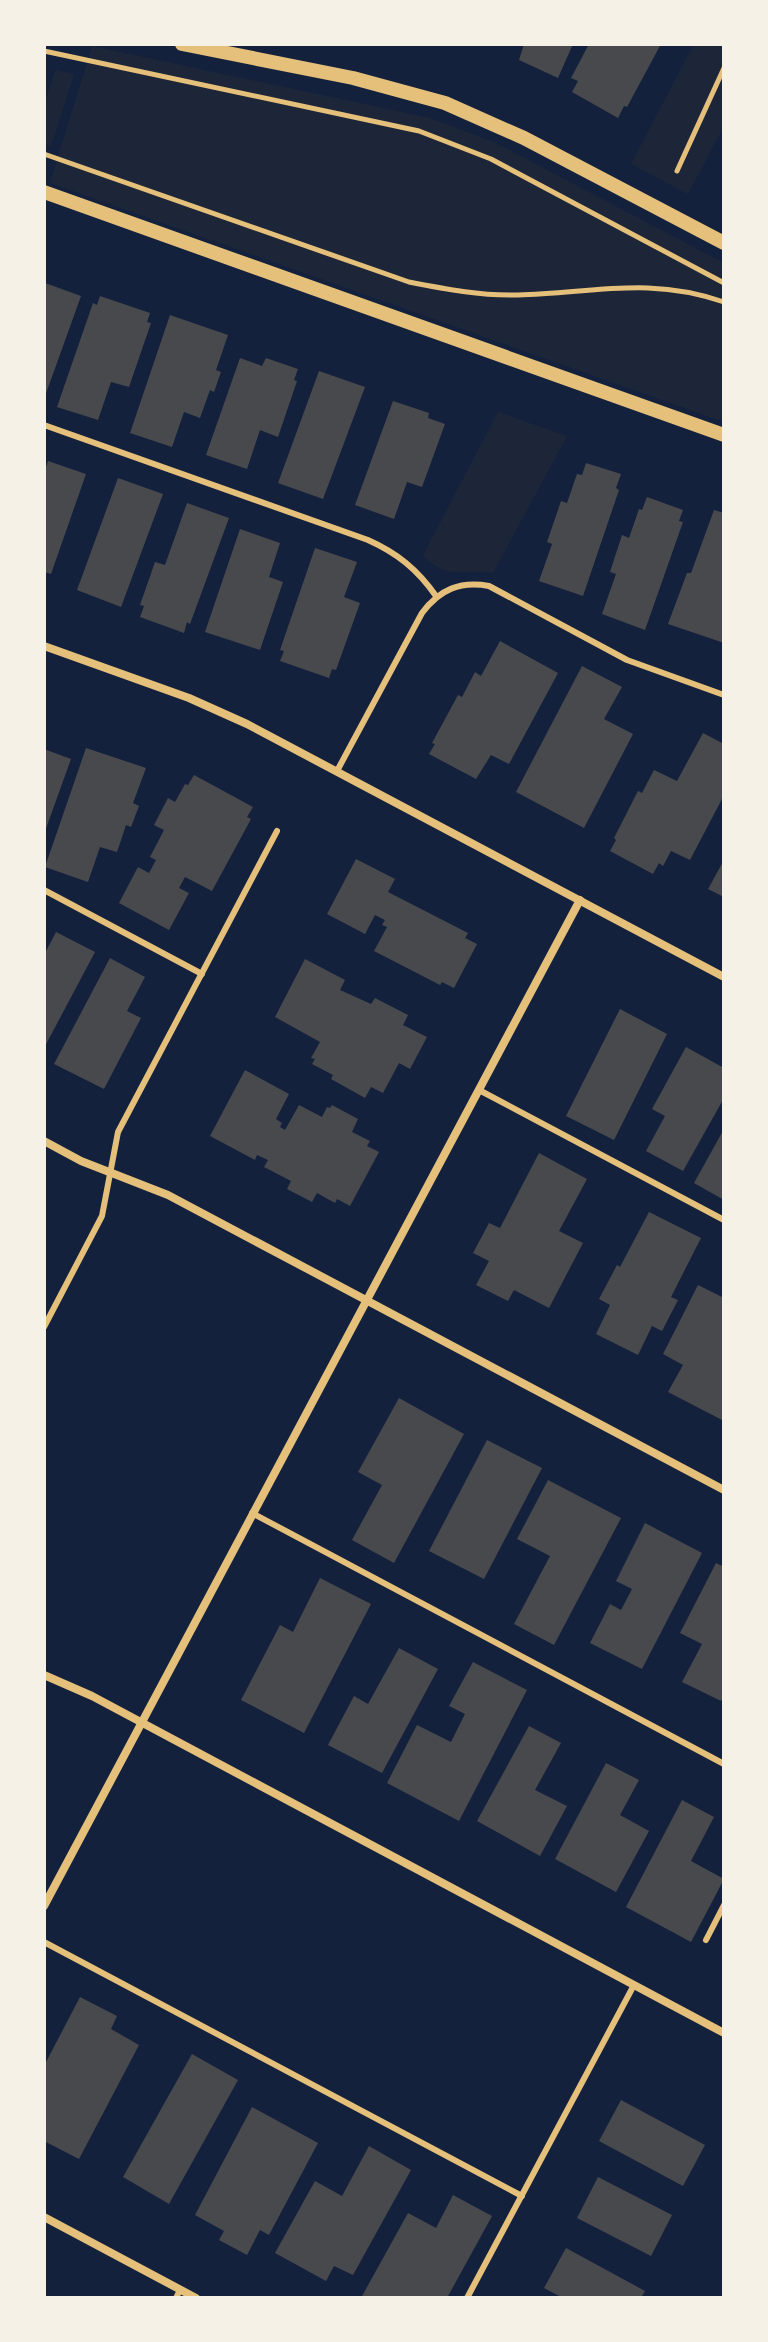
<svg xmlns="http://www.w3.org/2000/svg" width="768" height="2342" font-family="Roboto,sans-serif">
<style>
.green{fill:#1d2539}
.building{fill:#48494c}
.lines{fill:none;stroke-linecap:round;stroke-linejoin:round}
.path{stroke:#e5c07b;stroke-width:5}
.service{stroke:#e5c07b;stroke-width:6}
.minor{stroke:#e5c07b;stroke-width:8}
.tertiary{stroke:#e5c07b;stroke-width:14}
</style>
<rect width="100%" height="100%" fill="#14213d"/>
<g class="green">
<polygon points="694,44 724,44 724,126 688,194 631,164"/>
<polygon points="92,46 430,118 496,143 724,263 724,422 50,183"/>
<polygon points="55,70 74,74 51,147 44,144 44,106"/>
<path d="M498,412l69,24 -74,137c-30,-4 -46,8 -70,-18z"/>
</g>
<g class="building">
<polygon points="524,44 573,44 558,78 519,60"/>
<polygon points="589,44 661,44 627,107 624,106 618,118 572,92 578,81 571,78"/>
<polygon points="45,283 81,296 44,399 44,285"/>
<polygon points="100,296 150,313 147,322 151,323 129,387 111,382 98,420 57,407 93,303 97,305"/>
<polygon points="170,315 228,335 216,370 221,372 214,392 210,390 200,418 184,412 172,447 130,433"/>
<polygon points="240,358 262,366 266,358 298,369 294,380 297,381 278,437 260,430 247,469 206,455"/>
<polygon points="319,371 365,387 323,499 278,483"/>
<polygon points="393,401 429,413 428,418 445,424 422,487 407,482 394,519 355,505"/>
<polygon points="48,461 86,474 51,574 44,572 44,473"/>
<polygon points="586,463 621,474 616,488 619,490 583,596 539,581 552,544 547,542 561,501 567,503 577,474 582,475"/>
<polygon points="118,478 163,494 121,607 77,590"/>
<polygon points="647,497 683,510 679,521 683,522 645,630 602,614 616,574 610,572 622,535 629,538 639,509 642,510"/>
<polygon points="187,503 229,518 190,624 187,622 184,633 140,617 144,606 140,605 155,562 165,565"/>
<polygon points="714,510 724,513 724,643 668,624 687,573 691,573"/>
<polygon points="240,529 280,543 269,577 283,582 260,650 205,632"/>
<polygon points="315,548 357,562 344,597 360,603 336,670 332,669 329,678 280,661 284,651 280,650"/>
<polygon points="500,641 558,673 509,764 491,755 476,779 429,754 435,744 432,743 458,695 462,697 475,672 481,676"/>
<polygon points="582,666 622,687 604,719 633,734 584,828 516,792"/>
<polygon points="703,733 724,744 724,795 690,860 671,851 663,866 659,863 653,874 610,851 616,840 614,838 638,791 642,793 654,770 677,781"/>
<polygon points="86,748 146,768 133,803 139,806 131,827 126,825 117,852 100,847 88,882 45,867"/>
<polygon points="44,749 71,759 44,834"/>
<polygon points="194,775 253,807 247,817 251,819 212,891 185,877 179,888 189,893 169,930 119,903 138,867 149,873 156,860 150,857 164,830 154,825 168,798 175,802 185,784 188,785"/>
<polygon points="356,859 395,879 388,892 468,933 465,938 477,944 454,988 442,982 440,985 374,951 387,927 382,925 385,920 375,915 365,934 327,914"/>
<polygon points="724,860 724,897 708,889"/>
<polygon points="56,932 95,952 44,1048 44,955"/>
<polygon points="110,958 145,977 127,1011 141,1018 104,1089 54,1064"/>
<polygon points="305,959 345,980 340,990 371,1004 375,998 408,1015 403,1025 427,1037 410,1069 399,1063 383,1093 371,1087 365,1098 331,1079 333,1075 312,1064 315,1059 311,1058 320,1042 275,1017"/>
<polygon points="620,1009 667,1034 614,1140 566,1116"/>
<polygon points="686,1047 724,1068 724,1098 683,1171 646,1151 665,1116 652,1109"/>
<polygon points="245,1070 289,1094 276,1119 282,1123 280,1127 285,1130 299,1105 322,1117 327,1107 330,1108 332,1105 358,1119 352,1132 370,1141 367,1146 379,1152 350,1206 337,1199 335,1203 317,1193 312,1202 287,1189 291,1181 264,1167 268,1160 257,1155 255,1160 210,1136"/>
<polygon points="724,1129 724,1200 694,1183"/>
<polygon points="539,1153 587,1179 559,1231 583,1243 549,1308 514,1290 508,1301 476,1285 489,1261 473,1253 489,1223 500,1228"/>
<polygon points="649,1212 701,1238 671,1297 678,1300 662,1331 652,1326 638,1355 596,1334 610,1305 599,1299 617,1265 620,1267"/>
<polygon points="698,1285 724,1298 724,1421 668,1392 683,1365 663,1354"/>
<polygon points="399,1398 464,1434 394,1563 352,1540 382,1485 358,1472"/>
<polygon points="487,1440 542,1468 484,1579 429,1551"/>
<polygon points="548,1480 621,1518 554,1645 514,1624 550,1556 517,1539"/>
<polygon points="645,1523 702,1553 642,1669 590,1643 610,1604 621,1610 632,1589 616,1581"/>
<polygon points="716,1563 724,1567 724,1695 721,1701 682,1682 702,1644 680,1633"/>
<polygon points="320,1578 371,1604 304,1733 241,1700 280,1625 293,1632"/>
<polygon points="399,1648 438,1669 382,1773 328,1745 354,1696 368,1704"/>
<polygon points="473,1662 527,1690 459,1821 387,1783 417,1725 451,1742 465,1714 449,1706"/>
<polygon points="529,1726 561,1743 535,1790 567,1806 540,1856 477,1821"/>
<polygon points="606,1763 639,1780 620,1815 649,1831 616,1892 555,1859"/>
<polygon points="682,1800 714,1817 691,1861 724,1879 691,1942 626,1907"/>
<polygon points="80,1997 117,2016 111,2029 139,2045 79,2159 44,2141 44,2066"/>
<polygon points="192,2054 238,2080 169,2204 123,2177"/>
<polygon points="621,2100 705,2145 683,2186 599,2141"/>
<polygon points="252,2107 318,2143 269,2235 260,2230 247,2255 219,2240 224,2231 195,2215"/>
<polygon points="369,2146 411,2170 353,2275 334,2266 326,2281 275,2253 315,2181 342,2196"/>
<polygon points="598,2177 672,2215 651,2256 577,2218"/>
<polygon points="453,2195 492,2216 447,2298 361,2298 408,2213 436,2228"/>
<polygon points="566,2248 645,2291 641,2298 563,2298 544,2288"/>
</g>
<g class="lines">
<g class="path">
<polyline points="44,51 419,131 491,159 724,283"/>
<path d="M44,154l365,128c36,7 72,14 109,13 75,-2 132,-19 206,7"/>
<polyline points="677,171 724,68"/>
</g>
<g class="service">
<path d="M44,425l324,115c29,13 49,29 68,56"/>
<path d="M337,771l85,-158c18,-24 38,-32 67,-27l138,74 97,35"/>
<polyline points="44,890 202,974"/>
<polyline points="479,1090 724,1220"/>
<polyline points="44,1327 102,1216 118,1132 277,831"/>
<polyline points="252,1513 724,1764"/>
<polyline points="706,1940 724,1905"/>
<polyline points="44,1942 522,2196"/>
<polyline points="176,2298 180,2290"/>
<polyline points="467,2298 634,1985"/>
</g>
<g class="minor">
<polyline points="44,646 189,698 247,724 724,977"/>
<polyline points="44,1141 81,1161 168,1195 724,1490"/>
<polyline points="44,1675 92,1696 724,2033"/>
<polyline points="44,1906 580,900"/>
<polyline points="44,2217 196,2298"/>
</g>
<g class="tertiary">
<polyline points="182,44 353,78 445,103 524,138 724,243"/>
<polyline points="44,192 724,435"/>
</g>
</g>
<rect width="768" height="2342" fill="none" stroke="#f6f1e7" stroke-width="92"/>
</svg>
